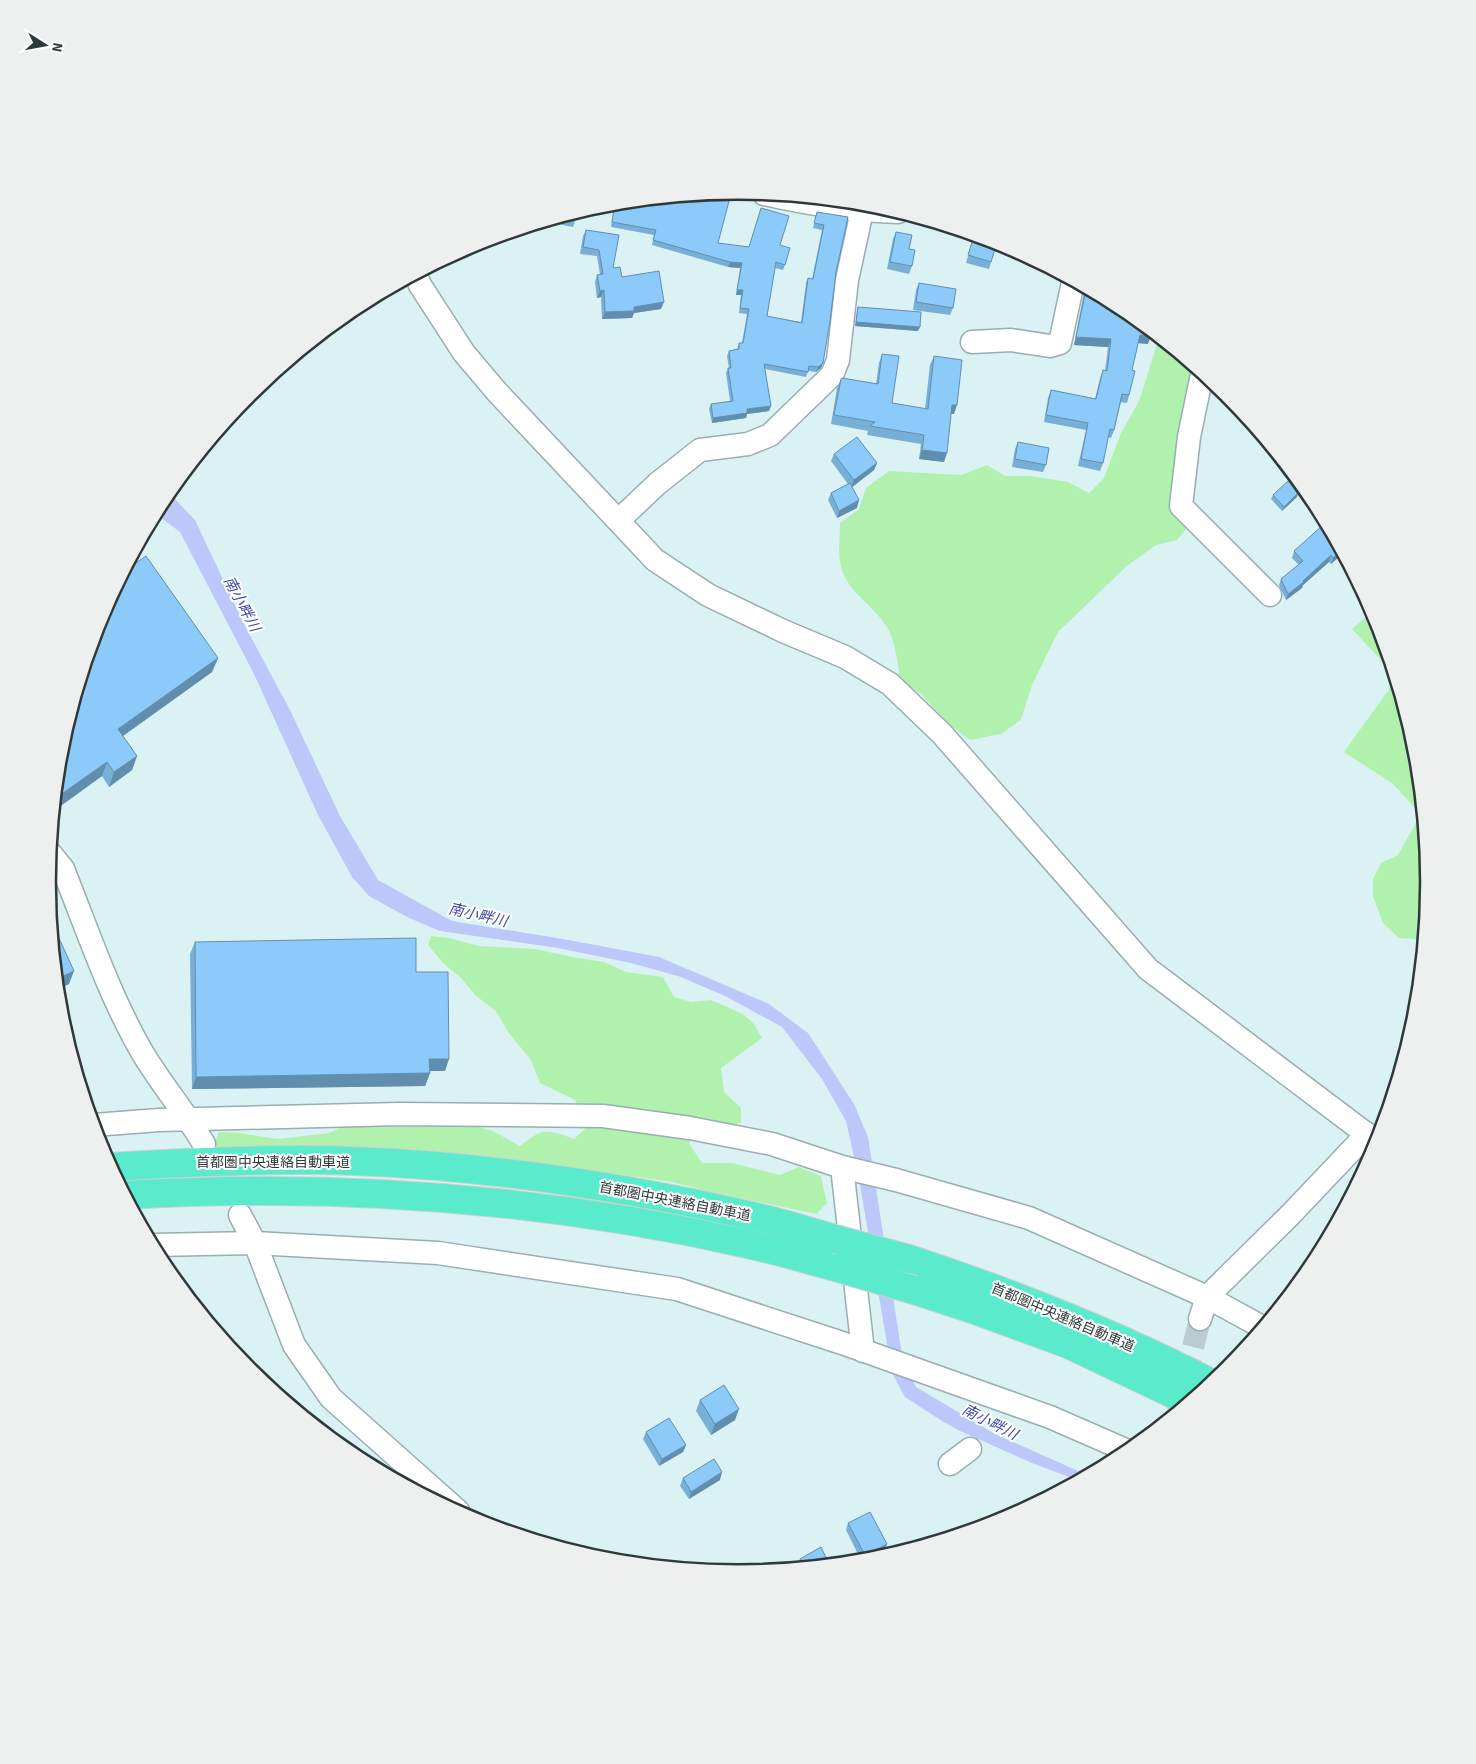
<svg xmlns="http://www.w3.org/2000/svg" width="1476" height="1764" font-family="'Source Sans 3','Noto Sans JP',sans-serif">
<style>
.green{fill:#b1f1ae}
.water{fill:#bcc8f9}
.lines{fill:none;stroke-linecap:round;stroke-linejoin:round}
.minor-tunnel{stroke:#b9cdd0;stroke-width:22;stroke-dasharray:22 11;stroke-linecap:butt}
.minor-casing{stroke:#98aeb1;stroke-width:25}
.highway-casing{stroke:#cdcfd0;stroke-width:30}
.minor{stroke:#fff;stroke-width:22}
.highway{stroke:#59ebcc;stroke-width:28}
.highway-bridge-casing{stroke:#cdcfd0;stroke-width:30;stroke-linecap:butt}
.highway-bridge{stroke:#59ebcc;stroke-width:28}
.wall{fill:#78afd6}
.shaded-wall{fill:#628eae}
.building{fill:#8ccbf9;stroke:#628eae}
.labels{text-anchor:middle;stroke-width:4;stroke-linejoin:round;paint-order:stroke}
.street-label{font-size:14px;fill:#30393a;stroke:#fff}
.water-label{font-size:15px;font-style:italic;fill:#3f4aa5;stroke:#fff}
.rim{fill:none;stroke:#30393a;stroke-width:2.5}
</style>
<rect width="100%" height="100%" fill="#dbf2f5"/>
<g class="green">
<path d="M1159,338l40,33 -26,132 14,25 -10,12 -21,5 -28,20 -70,67 -26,53 -11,35 -20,14 -31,6 -20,-15 -30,-32 -20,-13c-2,-16 -4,-34 -11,-49 -13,-26 -45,-39 -49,-69 -2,-12 0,-26 0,-39l19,-14 7,-21 23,-17 72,4 26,-10 18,11h26l37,6 21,11 15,-15 17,-45 18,-32z"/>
<polygon points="1373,611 1376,618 1393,673 1352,629"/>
<polygon points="1395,681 1415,748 1428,882 1423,940 1399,938 1383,923 1373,896 1373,879 1381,863 1398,855 1421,814 1392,783 1344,752"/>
<path d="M431,936l18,2 30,8 56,3 37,8 32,5 22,10 37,5 11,20 17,5 20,-2 32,14 11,10 8,14 -41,30 3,24 17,16v15l-17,3 -22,-5 -13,22 13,20h30l48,12 19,-8 22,9 6,27 -11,11 -109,-23 -35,-9 -50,-7 -73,-7 -316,-10 -19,-14 5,-12 21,1 37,6 52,-6 15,-7 59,1 18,-4 48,1 24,7 27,15c25,-19 25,-17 54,-7l13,-12 -12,-27 -35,-17 -9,-23 -23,-28 -12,-21 -21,-16 -14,-17 -18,-15 -15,-18z"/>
</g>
<polygon class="water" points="168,493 172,496 195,520 244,624 290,710 340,816 378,880 452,921 563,939 659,957 769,1004 808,1033 854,1104 868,1137 903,1361 916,1387 995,1434 1087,1475 1077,1480 1032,1463 960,1431 942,1421 905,1397 892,1373 859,1179 846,1121 822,1079 782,1027 727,997 681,977 631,963 558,948 440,931 407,917 369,896 352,877 318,815 254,674 180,532 156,514"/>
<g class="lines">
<polyline class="minor-tunnel" points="1177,1411 1200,1319"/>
<g class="minor-casing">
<g id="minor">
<path d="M764,194c44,10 88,17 134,18"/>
<polyline points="416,275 420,285 464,353 497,392 655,560 708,595 783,631 845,657 890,684 942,734 1148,969 1377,1142"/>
<polyline points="972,342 1011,340 1050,346 1060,343 1073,282"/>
<polyline points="1202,374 1189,437 1181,506 1270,595"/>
<polyline points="619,520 657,484 700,450 748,444 770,435 832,375 838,360 847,280 862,211"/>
<path d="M50,853l13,16c24,60 46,126 79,183 19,32 43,60 62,92"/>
<polyline points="94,1125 159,1120 399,1114 603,1116 690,1128 772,1144 842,1167 896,1180 1029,1218 1207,1297 1262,1327"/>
<polyline points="842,1167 863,1351"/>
<polyline points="240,1215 255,1243 294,1345 331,1398 458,1511"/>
<polyline points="153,1245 255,1243 438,1253 677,1289 842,1343 1050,1417 1128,1451"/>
<polyline points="1200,1319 1207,1297 1291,1214 1367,1134"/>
<polyline points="950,1464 970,1449"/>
</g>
</g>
<g class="highway-casing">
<g id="highway">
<path d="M111,1167c80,-5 161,-9 241,-6 135,5 269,25 400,55 28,6 56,15 83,23"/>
<path d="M126,1195c208,-12 419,3 622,49 31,7 61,16 91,24"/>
<path d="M909,1259c103,34 205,74 302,124"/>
<polyline points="914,1290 975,1310 1068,1344 1188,1401"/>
</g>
</g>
<use href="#minor" class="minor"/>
<use href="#highway" class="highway"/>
<g class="highway-bridge-casing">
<g id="highway-bridge">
<polyline points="835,1239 909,1259"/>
<polyline points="839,1268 914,1290"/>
</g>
</g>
<use href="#highway-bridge" class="highway-bridge"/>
</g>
<g class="wall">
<polygon points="700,195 718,243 749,247 780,245 785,265 783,270 775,268 767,316 801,322 806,283 808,278 812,279 822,230 813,228 817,212 848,217 836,272 821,368 816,372 808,371 806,377 765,369 771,406 769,411 747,414 746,418 712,423 709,409 711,404 730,401 726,373 728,368 729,368 727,356 729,351 737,349 739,343 742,343 747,314 739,313 741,295 736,295 740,268 728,267 652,245 654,235 611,227 614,204 689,196 699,199"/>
<polygon points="578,213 573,227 547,222"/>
<polygon points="586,230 613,268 622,277 661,309 634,313 632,318 602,319 601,297 597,298 595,282 597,275 600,275 597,256 580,254 583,236"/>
<polygon points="896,232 912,266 909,274 887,269 893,239"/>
<polygon points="974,235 997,243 989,269 966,263"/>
<polygon points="919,283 953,308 950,315 913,310 916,290"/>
<polygon points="1086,290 1148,344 1138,343 1132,370 1129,395 1127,403 1121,402 1114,430 1111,438 1108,437 1103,463 1100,471 1078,466 1086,430 1044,422 1048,398 1051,390 1095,399 1100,378 1103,370 1105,371 1108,347 1074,345 1083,297"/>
<polygon points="858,307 918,331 855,326 857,310"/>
<polygon points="882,354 892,403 925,409 930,365 934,356 954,414 951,414 944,462 919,459 921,444 867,435 868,431 831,424 837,388 841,379 876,384 879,363"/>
<polygon points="1018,442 1046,465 1043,472 1012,467 1015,449"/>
<polygon points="834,454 877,463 874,470 852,487 857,508 837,518 828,500 831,493 848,484 831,461"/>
<polygon points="1298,493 1297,497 1282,511 1271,499 1273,495"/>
<polygon points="1331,535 1342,554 1341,555 1331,564 1329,562 1303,585 1302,588 1286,600 1279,585 1281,579 1299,565 1292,558 1294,551"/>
<polygon points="218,658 212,672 123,736 137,756 132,770 109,787 102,776 55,810 61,747"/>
<polygon points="195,942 416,972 445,1071 430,1071 430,1073 425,1086 192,1089 190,954"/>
<polygon points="700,1400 735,1420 711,1435 696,1411"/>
<polygon points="646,1432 686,1445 683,1452 659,1466 643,1439"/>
<polygon points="683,1478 720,1480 689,1499 680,1486"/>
<polygon points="848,1523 887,1544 884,1551 867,1560 861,1560 846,1530"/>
<polygon points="800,1559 829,1564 797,1567"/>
</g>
<g class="shaded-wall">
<polygon points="730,262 742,263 740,268 728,267"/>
<polygon points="604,290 601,297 597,298 600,291"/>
<polygon points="737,290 743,290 741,295 736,295"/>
<polygon points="664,302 661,309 634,313 632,318 602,319 605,312"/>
<polygon points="856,322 920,327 918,331 855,326"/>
<polygon points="1140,335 1151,336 1148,344 1137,343"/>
<polygon points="1076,337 1111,339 1108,347 1074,345"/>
<polygon points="823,363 821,368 816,372 818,367"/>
<polygon points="952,405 957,405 954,414 949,414"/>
<polygon points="771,406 769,411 747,414 746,418 712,423 713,418 747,409"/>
<polygon points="922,450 947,453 944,462 919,459"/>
<polygon points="877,463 874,470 851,488 854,480"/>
<polygon points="1298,493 1297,497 1282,511 1284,507"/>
<polygon points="859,500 857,508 837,518 839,511"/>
<polygon points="1340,551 1341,555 1331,564 1333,558"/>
<polygon points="1331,555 1329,562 1303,585 1302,588 1286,600 1288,594"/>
<polygon points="218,658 212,672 113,743 118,729"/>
<polygon points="137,756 132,770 109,787 114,772"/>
<polygon points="107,762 102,776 55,810 56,798"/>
<polygon points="74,971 69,984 58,990 57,979"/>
<polygon points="429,1059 449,1059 445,1071 425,1071"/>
<polygon points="430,1073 425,1086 192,1089 196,1077"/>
<polygon points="739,1409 735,1420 711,1435 715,1424"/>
<polygon points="686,1445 683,1452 659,1466 662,1459"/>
<polygon points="722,1472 720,1480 689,1499 691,1492"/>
<polygon points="887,1544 884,1551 867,1560 863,1560 865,1555"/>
</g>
<g class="building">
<polygon points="700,195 705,195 729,201 718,243 749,247 761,208 789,216 780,245 790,248 785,265 776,262 767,316 802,323 808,278 813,279 824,225 814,223 817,212 848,217 836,272 830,321 823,363 818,367 809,366 808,372 764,364 771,406 747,409 747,413 713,418 711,404 733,401 728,368 731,368 729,351 739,349 739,343 743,343 749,309 740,308 743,290 737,290 742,263 730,262 653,240 656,230 612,222 615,204 689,196 700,199"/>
<polygon points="578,213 577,217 569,215"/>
<polygon points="586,230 619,235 613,268 620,267 622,277 659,271 664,302 634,307 634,311 605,312 604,290 600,291 597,275 603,274 599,250 583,247"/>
<polygon points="896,232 912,235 909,249 915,250 912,266 890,262"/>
<polygon points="974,236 997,243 991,262 968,255"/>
<polygon points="919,283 956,289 953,308 916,302"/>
<polygon points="1086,290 1088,290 1122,308 1151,332 1151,336 1140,335 1132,370 1135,371 1129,395 1122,394 1114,430 1110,429 1103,463 1081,459 1088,423 1046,415 1051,390 1096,399 1103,370 1107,371 1111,339 1076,337"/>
<polygon points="858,307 921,312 920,327 856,322"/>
<polygon points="882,354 899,356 892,403 928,409 934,356 962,360 957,405 952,405 947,453 922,450 924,435 870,426 875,422 834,415 841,379 842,378 878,384"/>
<polygon points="857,437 877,463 854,480 834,454"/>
<polygon points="1018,442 1049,448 1046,465 1015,459"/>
<polygon points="1288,481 1298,493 1284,507 1273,495"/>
<polygon points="850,483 859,500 839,511 831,493"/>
<polygon points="1323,525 1331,535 1340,551 1333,558 1331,555 1303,581 1304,582 1288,594 1281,579 1303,561 1294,551"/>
<polygon points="146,556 218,658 118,729 137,756 114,772 107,762 56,798 61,747 100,618 126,570"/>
<polygon points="52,923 74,971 57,979"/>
<polygon points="416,938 416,972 448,972 449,1059 429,1059 430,1073 196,1077 195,942"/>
<polygon points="724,1385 739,1409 715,1424 700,1400"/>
<polygon points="669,1418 686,1445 662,1459 646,1432"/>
<polygon points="714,1459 722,1472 691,1492 683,1478"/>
<polygon points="870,1512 887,1544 865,1555 848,1523"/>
<polygon points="821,1547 829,1564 804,1566 800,1559"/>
</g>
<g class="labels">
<g class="street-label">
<text x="273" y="1167">首都圏中央連絡自動車道</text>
<text transform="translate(675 1201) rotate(11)" y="5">首都圏中央連絡自動車道</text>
<text transform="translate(1063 1317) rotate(23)" y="5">首都圏中央連絡自動車道</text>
</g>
<g class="water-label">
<text transform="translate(242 604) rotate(62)" y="5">南小畔川</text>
<text transform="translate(478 915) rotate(13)" y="5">南小畔川</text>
<text transform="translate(990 1422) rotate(27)" y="5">南小畔川</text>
</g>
</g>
<path d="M0 0H1476V1764H0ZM56 882a682 682 0 1 1 1364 0a682 682 0 1 1-1364 0Z" fill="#eeefef" fill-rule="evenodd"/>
<path class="rim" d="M56 882a682 682 0 1 1 1364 0a682 682 0 1 1-1364 0Z"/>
<g transform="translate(45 45) rotate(101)" stroke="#ffffff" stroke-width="4" paint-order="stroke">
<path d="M0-4L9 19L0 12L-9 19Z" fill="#30393a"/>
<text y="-8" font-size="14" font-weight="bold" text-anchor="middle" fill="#30393a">N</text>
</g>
</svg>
